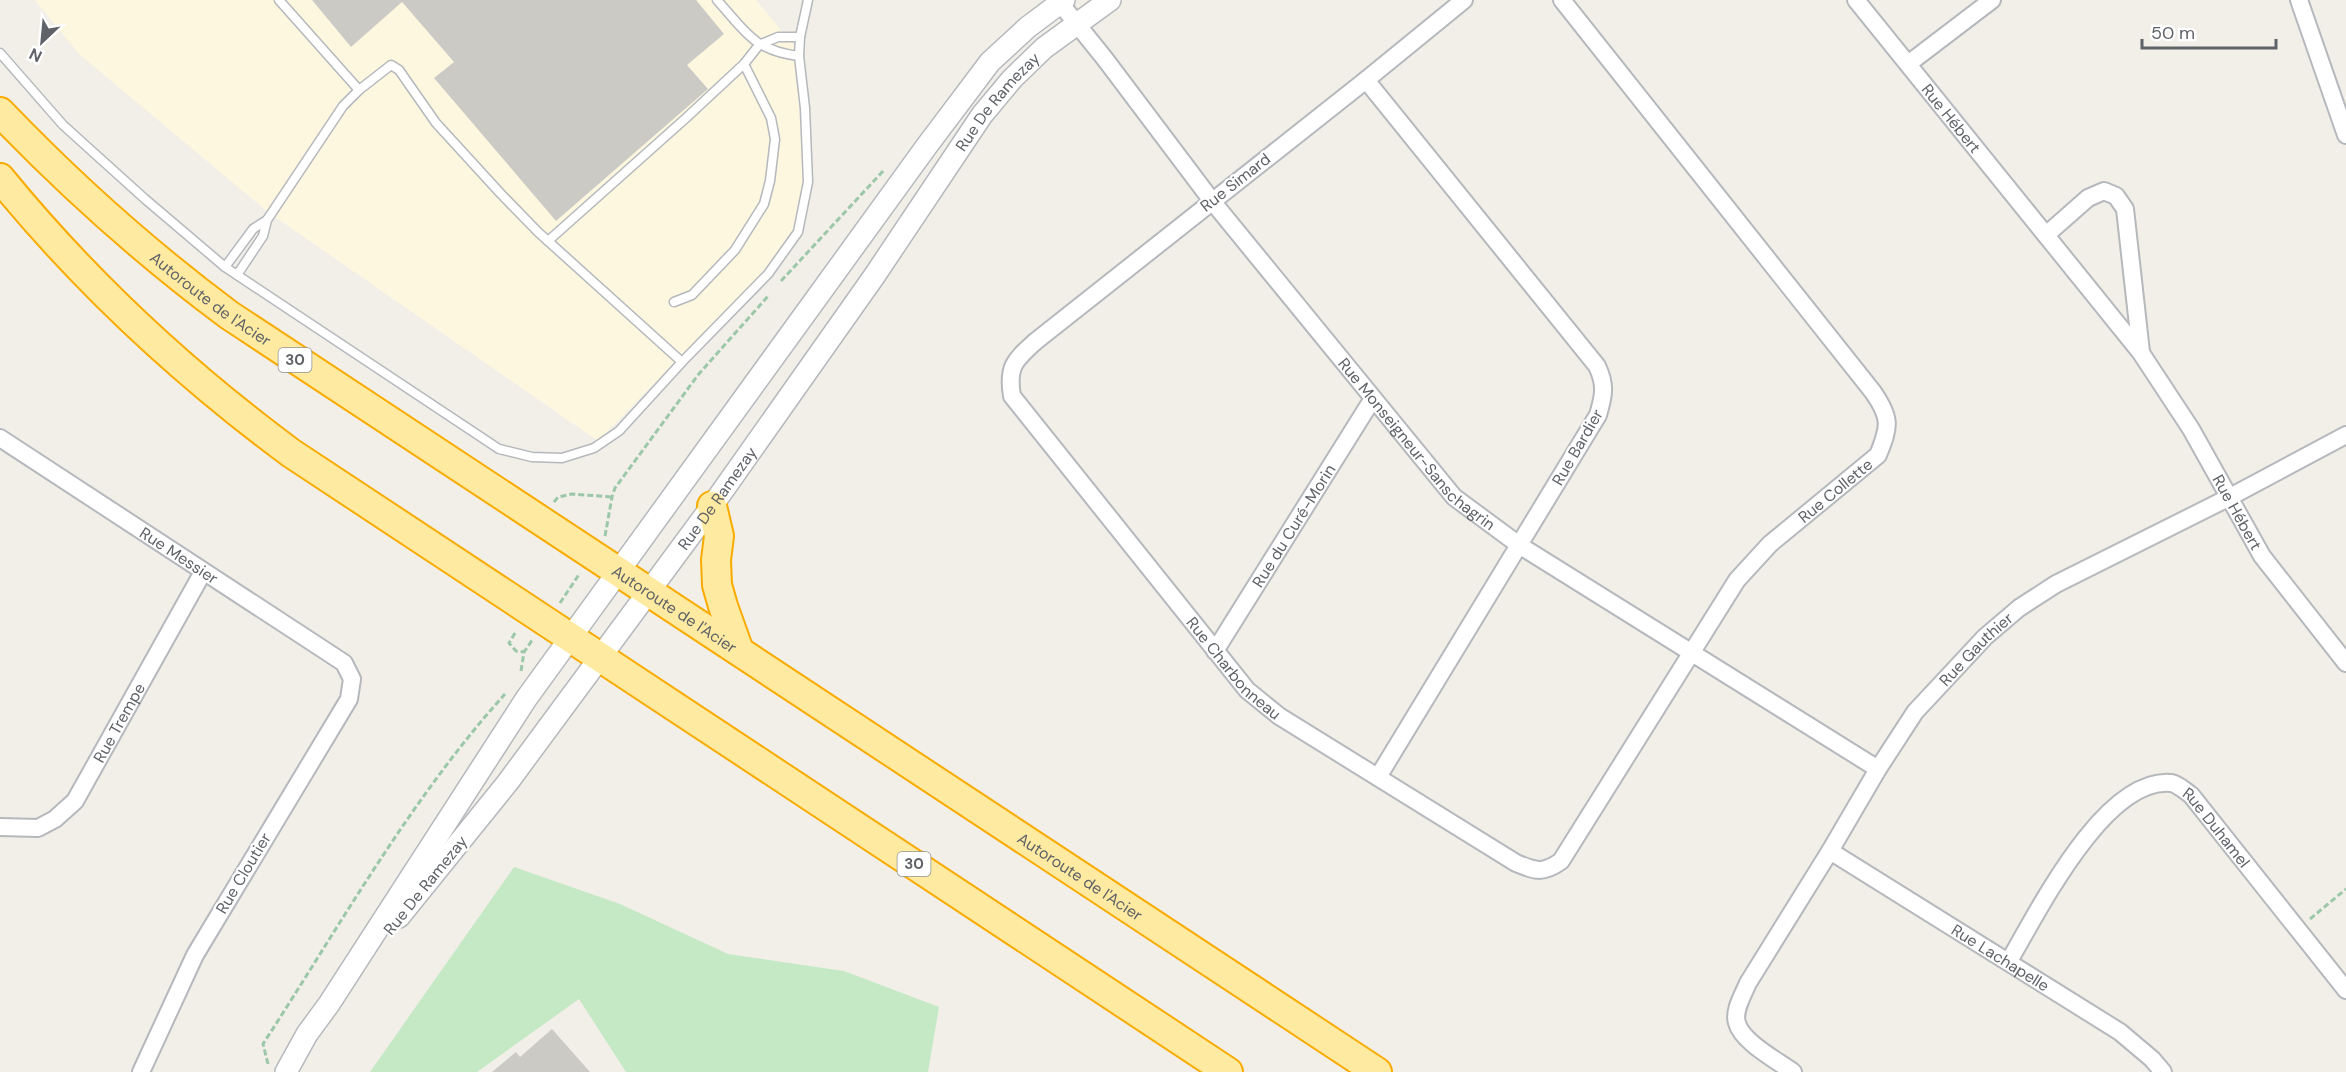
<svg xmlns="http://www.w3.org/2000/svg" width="2346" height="1072" font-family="'DM Sans',sans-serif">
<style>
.commercial{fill:#fef7e0}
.green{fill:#c5e8c5}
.building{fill:#cccac5}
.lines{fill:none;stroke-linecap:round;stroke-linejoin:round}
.service-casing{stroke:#b5b8bc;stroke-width:11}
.minor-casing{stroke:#b5b8bc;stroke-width:20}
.tertiary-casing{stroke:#b5b8bc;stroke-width:24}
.trunk-casing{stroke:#f9ab00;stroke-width:32}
.path{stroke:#9cc7a9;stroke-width:3;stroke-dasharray:6 3;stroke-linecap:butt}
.service{stroke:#fff;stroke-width:8}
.minor{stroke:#fff;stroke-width:16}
.tertiary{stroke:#fff;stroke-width:21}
.trunk{stroke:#feeaa1;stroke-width:28}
.labels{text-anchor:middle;stroke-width:4.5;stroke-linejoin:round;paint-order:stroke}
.shield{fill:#fff;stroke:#8f9295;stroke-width:1.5}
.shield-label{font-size:15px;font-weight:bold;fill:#5f6368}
.street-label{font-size:16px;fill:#5f6368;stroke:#fff}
</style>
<rect width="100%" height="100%" fill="#f1efe8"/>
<polygon class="commercial" points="35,0 756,0 796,48 803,181 793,229 763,272 598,441 268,212 79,54"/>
<polygon class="green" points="514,867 620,904 728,954 844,971 939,1007 928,1072 626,1072 579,999 477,1072 370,1072"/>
<g class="building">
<polygon points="312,0 696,0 724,34 687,65 708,89 556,221 434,78 454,62 402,2 351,47"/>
<polygon points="552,1029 590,1072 492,1072 516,1052 520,1057"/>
</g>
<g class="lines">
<g class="service-casing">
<g id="service">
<polyline points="279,0 359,90"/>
<path d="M717,0c28,31 37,51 82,56"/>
<polyline points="0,53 63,125 145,199 225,267 499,449 532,457 562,458 594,448 619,431 682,362 768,274 798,232 808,182 805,108 799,56 800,37 808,0"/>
<polyline points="548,241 686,118 744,64 759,45 778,37 800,37"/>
<polyline points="225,267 253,229 267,220 343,106 359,90 391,65 399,70 436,123 501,194 538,232 682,362"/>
<polyline points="237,275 263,236 267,220"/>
<polyline points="674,302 692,295 735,250 764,204 770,181 775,139 771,118 744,64"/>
</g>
</g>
<g class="minor-casing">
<g id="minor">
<path id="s1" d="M1464,0l-98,80 -330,261c-21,19 -29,25 -24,55l235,294 32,26 237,147c19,8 27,11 45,-2l176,-281 33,-36 108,-89c12,-29 13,-37 -5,-63l-311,-392"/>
<path id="s2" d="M1856,0l285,353 50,76 71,127 84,107"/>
<polyline points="2299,0 2346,135"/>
<path id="s3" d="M1060,3l45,56 107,142 242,296 65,48 359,224"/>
<polyline points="1908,64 1992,0"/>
<path d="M1366,80l231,286c9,19 7,29 1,49l-220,362"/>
<polyline points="2046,235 2088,198 2104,191 2116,196 2125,209 2141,352"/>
<path id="s4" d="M0,438l344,225 8,16 -3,20 -154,256 -54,117"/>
<path id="s5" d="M1215,651l157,-251"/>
<path id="s6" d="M0,827l38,1 17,-9 20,-18 128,-229"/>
<path id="s7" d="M1830,851l290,181 32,27 11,13"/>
<path id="s8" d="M2009,961c29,-49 95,-184 162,-178 7,1 14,8 20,12l155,195"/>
<path id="s9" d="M1793,1072c-15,-11 -51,-30 -56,-49 -4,-12 6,-28 11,-40l82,-132 48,-82 37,-57 70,-75 34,-29 37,-24 172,-86 118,-63"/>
</g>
</g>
<g class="tertiary-casing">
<g id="tertiary">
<path id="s10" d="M399,917l109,-135 204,-276 163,-231 107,-160 30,-36 32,-31 66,-48"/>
<polyline points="286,1072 307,1034 329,1004 526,699 926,147 990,62 1028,27 1064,0"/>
</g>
</g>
<g class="trunk-casing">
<g id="trunk">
<path id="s11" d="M0,112c71,74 147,142 229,203l1148,757"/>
<path d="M0,178c85,104 183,195 291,275l937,619"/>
<polyline points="712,506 719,536 716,560 717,585 723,606 739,651"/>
</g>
</g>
<g class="path">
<polyline points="781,281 885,169"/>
<polyline points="554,502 558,497 572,494 612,497"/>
<polyline points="605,536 612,497 615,488 698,375 769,295"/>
<polyline points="560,603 580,573"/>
<polyline points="515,633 509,643 516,651 524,652"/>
<polyline points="521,671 524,652 533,639"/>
<polyline points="2310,919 2346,889"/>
<path d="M268,1064l-5,-20c76,-117 148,-246 242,-350"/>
</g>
<use href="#service" class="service"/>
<use href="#minor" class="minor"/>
<use href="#tertiary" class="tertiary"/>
<use href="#trunk" class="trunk"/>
</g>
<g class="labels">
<g class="shield">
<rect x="278.5" y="348" width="33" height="24" rx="4.5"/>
<rect x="897.5" y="852" width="33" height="24" rx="4.5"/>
</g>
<g class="shield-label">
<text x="295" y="365">30</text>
<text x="914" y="869">30</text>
</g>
<g class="street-label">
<text dy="6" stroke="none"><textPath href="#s10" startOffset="1012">Rue De Ramezay</textPath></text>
<text dy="6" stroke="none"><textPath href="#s2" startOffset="152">Rue Hébert</textPath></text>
<text transform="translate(1235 182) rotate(-38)" y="6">Rue Simard</text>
<text dy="6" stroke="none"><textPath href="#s11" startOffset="282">Autoroute de l'Acier</textPath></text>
<text dy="6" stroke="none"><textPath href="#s3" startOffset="568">Rue Monseigneur-Sanschagrin</textPath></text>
<text transform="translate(1577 447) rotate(-60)" y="6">Rue Bardier</text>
<text dy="6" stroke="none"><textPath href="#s1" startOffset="1821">Rue Collette</textPath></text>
<text dy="6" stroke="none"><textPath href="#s10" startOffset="526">Rue De Ramezay</textPath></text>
<text dy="6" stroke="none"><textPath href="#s2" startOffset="640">Rue Hébert</textPath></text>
<text dy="6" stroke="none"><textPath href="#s5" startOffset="148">Rue du Curé-Morin</textPath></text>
<text dy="6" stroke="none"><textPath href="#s4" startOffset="214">Rue Messier</textPath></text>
<text dy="6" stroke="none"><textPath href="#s11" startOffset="840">Autoroute de l'Acier</textPath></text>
<text dy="6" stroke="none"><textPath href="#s9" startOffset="524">Rue Gauthier</textPath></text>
<text dy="6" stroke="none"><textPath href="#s1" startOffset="963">Rue Charbonneau</textPath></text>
<text dy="6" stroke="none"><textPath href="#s6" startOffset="174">Rue Trempe</textPath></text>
<text dy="6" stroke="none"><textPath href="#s8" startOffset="315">Rue Duhamel</textPath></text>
<text transform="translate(243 873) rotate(-59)" y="6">Rue Cloutier</text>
<text dy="6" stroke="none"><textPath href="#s11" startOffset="1326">Autoroute de l'Acier</textPath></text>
<text transform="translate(425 885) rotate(-51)" y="6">Rue De Ramezay</text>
<text dy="6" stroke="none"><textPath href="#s7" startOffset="201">Rue Lachapelle</textPath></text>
</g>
</g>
<g transform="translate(42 42) rotate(206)" stroke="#ffffff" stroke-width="4.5" paint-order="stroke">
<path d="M0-4.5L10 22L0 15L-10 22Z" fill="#5f6368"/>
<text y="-9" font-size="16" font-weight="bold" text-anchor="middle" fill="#5f6368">N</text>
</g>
<path d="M2142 39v9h134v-9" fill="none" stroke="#5f6368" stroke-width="3"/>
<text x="2151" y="39" font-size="18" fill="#5f6368" stroke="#ffffff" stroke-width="4.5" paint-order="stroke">50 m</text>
</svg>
